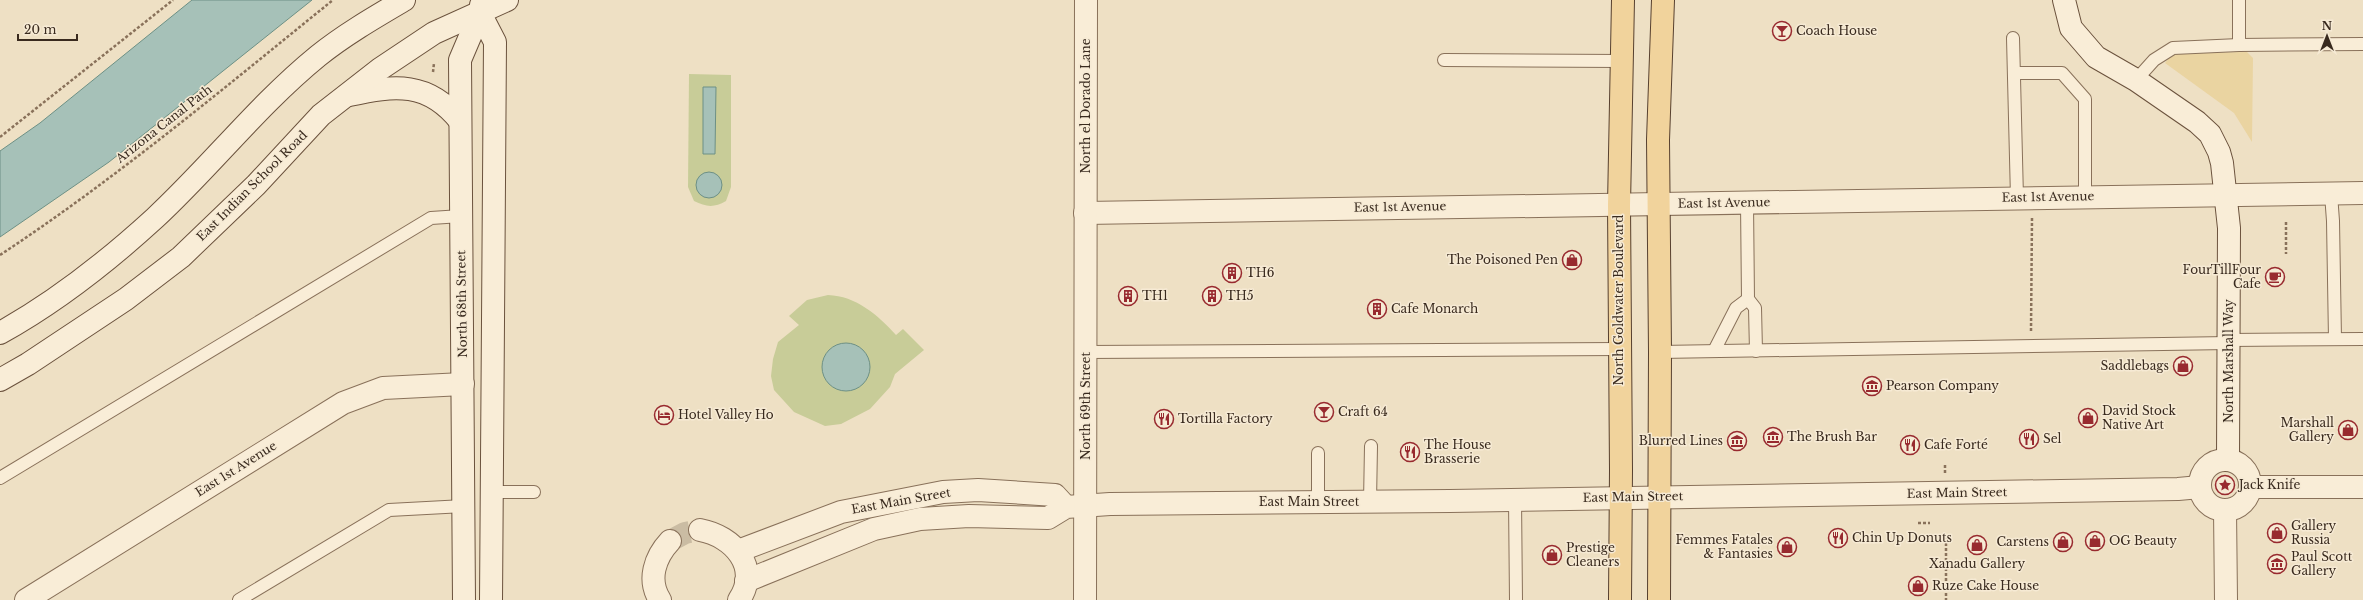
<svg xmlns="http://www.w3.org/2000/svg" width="2363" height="600" font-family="'Libre Baskerville',serif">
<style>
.green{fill:#c8cc98}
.sand{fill:#ead4a1}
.water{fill:#a6c1b8;stroke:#6d9085}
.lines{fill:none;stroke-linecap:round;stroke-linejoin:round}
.street-tunnel{stroke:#cabca3;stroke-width:22;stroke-dasharray:22 11;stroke-linecap:butt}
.lane-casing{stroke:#89715a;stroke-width:14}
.street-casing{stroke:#89715a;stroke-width:24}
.secondary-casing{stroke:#6b523d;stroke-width:24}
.primary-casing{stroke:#57402f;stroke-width:24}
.path{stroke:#89715a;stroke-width:2.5;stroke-dasharray:3 2;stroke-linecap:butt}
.lane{stroke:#f9edd7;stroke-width:12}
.street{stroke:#f9edd7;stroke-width:22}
.secondary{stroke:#f9edd7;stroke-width:22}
.primary{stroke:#f1d39c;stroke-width:22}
.labels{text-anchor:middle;stroke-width:3;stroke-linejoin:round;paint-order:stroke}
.poi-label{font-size:12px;fill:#392a1e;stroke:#f6ead4;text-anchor:start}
.street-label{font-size:12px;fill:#392a1e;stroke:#f6ead4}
</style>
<rect width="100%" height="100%" fill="#eee0c4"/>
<g class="green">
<path d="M689,74l42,1v112l-5,14c-12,7 -20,6 -32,0l-6,-14z"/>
<path d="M828,295c28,1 50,20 68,40l7,-6 21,21 -29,24 -5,13 -20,22 -29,15 -16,2 -31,-14 -20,-22 -3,-14 2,-17 5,-17 21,-17 -10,-9 18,-16z"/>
</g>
<polygon class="sand" points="2247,52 2253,58 2252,142 2234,113 2165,63 2169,58 2178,53"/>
<g class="water">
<polygon points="192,0 312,0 109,162 0,237 0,151 40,123"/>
<polygon points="703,87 716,87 715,154 703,154"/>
<circle cx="709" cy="185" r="13"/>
<circle cx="846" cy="367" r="24"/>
</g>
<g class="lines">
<polyline class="street-tunnel" points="670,541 685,533 700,530"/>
<g class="lane-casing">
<g id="lane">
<polyline points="2239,0 2239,45"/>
<polyline points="2013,38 2017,198"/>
<polyline points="1444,60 1622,61"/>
<polyline points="2015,73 2062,73 2085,99 2085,196"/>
<polyline points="2136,80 2154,60 2173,48 2239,45 2363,44"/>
<polyline points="2331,194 2333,221 2335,339"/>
<polyline points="1747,203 1748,299 1755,308 1756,351"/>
<polyline points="2229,340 2363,339"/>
<polyline points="1714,351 1736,308 1748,299"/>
<polyline points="1085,352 1620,349"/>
<polyline points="1660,352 2229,343"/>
<polyline points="0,478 431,218 461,216"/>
<polyline points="492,492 534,492"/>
<polyline points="1515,499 1516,600"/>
<polyline points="1318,502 1318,453"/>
<polyline points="1370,502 1371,446"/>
<polyline points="239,600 389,510 464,506"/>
</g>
</g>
<g class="street-casing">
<g id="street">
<polyline points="1085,213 2363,193"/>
<circle cx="2225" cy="485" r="25"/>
<polyline points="2250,487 2363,487"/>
<polyline points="2225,510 2226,600"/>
<path d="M700,530c33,6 61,37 39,70"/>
<polyline points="738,551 841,512 943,492 978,490 1055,495 1066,507"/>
<polyline points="746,581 874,529 920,519 969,516 1048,518 1066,507 1110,504 1450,501 2178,489 2200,487"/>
<polyline points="26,600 343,403 383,388 463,384"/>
<path d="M660,600c-13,-20 -5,-43 10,-59"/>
<polyline points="1085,600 1086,0"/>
</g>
</g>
<g class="secondary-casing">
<g id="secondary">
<polyline points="2064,0 2071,28 2096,57 2136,80 2197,122 2210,134 2219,152 2222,163 2229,228 2228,460"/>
<polyline points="480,13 495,42 491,600"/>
<path d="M349,95c46,-10 79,-14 111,26"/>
<path d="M0,333c56,-31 108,-72 155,-115 56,-52 103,-113 163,-162 26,-21 57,-39 86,-56"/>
<polyline points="0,380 28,364 126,299 181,257 256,185 321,115 380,69 434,33 507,0"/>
<polyline points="464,600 460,60 480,13 481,5"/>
</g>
</g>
<g class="primary-casing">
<g id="primary">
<polyline points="1620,600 1621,470 1619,205 1623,0"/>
<polyline points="1659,600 1660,352 1658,140 1663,0"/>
</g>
</g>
<g class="path">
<polyline points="433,72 434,63"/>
<polyline points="0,137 173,0"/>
<polyline points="2286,222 2286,254"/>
<path d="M0,255c117,-77 224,-167 333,-255"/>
<polyline points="2031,331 2032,218"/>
<polyline points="1945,473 1945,464"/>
<polyline points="1918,523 1930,523"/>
<polyline points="1946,538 1946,600"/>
</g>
<use href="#lane" class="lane"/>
<use href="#street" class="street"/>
<use href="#secondary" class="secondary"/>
<use href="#primary" class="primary"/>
</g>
<defs>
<g id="bar-ring" transform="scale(1)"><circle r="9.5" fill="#f6ead4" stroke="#982a2f" stroke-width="1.5"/><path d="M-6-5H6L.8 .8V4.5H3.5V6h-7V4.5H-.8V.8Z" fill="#982a2f"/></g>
<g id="shop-ring" transform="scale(1)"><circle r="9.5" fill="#f6ead4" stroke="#982a2f" stroke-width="1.5"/><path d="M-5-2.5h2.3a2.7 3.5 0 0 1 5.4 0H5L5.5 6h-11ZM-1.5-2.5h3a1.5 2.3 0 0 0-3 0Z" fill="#982a2f"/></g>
<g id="building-ring" transform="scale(1)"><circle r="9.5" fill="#f6ead4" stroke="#982a2f" stroke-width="1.5"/><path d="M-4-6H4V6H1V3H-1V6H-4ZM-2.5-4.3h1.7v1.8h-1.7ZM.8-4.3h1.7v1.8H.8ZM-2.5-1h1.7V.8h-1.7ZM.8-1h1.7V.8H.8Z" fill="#982a2f"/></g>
<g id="cafe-ring" transform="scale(1)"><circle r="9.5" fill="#f6ead4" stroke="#982a2f" stroke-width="1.5"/><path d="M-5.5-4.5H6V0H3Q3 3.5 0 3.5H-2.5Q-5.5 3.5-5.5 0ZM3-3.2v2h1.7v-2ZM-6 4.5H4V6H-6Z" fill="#982a2f"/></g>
<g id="museum-ring" transform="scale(1)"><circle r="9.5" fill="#f6ead4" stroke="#982a2f" stroke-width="1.5"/><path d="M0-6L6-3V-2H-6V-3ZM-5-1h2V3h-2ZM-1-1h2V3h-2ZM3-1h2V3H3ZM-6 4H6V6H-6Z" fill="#982a2f"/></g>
<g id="hotel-ring" transform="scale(1)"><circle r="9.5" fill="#f6ead4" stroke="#982a2f" stroke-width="1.5"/><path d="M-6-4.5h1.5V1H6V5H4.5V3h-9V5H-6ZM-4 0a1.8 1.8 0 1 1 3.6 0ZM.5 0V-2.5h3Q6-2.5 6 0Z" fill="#982a2f"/></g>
<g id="restaurant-ring" transform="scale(1)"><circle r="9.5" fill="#f6ead4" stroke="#982a2f" stroke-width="1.5"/><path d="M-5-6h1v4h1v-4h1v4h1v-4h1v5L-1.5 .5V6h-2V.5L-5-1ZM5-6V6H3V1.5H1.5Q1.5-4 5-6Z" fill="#982a2f"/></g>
<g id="sight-ring" transform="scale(1)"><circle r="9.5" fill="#f6ead4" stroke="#982a2f" stroke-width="1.5"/><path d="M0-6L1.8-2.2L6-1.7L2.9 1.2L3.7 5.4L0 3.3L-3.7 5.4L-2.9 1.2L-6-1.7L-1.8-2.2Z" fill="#982a2f"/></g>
</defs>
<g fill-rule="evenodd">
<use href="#bar-ring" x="1782" y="31"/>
<use href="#shop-ring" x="1572" y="260"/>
<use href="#building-ring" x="1232" y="273"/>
<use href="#cafe-ring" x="2275" y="277"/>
<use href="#building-ring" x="1128" y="296"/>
<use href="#building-ring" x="1212" y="296"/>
<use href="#building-ring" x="1377" y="309"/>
<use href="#shop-ring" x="2183" y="366"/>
<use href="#museum-ring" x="1872" y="386"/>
<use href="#bar-ring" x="1324" y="412"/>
<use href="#hotel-ring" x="664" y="415"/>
<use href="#shop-ring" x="2088" y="418"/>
<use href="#restaurant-ring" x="1164" y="419"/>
<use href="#shop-ring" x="2348" y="430"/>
<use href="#museum-ring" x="1773" y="437"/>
<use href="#restaurant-ring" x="2029" y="439"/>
<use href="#museum-ring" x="1737" y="441"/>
<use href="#restaurant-ring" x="1910" y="445"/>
<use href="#restaurant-ring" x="1410" y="452"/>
<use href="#sight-ring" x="2225" y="485"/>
<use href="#shop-ring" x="2277" y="533"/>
<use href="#restaurant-ring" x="1838" y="538"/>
<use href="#shop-ring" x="2095" y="541"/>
<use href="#shop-ring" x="2063" y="542"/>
<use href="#shop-ring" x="1977" y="545"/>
<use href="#shop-ring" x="1787" y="547"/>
<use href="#shop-ring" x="1552" y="555"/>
<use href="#museum-ring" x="2277" y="564"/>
<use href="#shop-ring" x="1918" y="586"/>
</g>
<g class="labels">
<g class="poi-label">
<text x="1796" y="35">Coach House</text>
<text x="1558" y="264" text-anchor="end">The Poisoned Pen</text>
<text x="2261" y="274" text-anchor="end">FourTillFour<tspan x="2261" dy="14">Cafe</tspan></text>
<text x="1246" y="277">TH6</text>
<text x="1142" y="300">TH1</text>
<text x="1226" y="300">TH5</text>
<text x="1391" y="313">Cafe Monarch</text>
<text x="2169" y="370" text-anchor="end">Saddlebags</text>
<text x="1886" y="390">Pearson Company</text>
<text x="2102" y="415">David Stock<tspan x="2102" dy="14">Native Art</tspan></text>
<text x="1338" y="416">Craft 64</text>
<text x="678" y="419">Hotel Valley Ho</text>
<text x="1178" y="423">Tortilla Factory</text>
<text x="2334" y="427" text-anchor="end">Marshall<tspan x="2334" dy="14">Gallery</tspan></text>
<text x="1787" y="441">The Brush Bar</text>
<text x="2043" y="443">Sel</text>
<text x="1723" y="445" text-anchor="end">Blurred Lines</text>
<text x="1424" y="449">The House<tspan x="1424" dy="14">Brasserie</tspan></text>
<text x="1924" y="449">Cafe Forté</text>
<text x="2239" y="489">Jack Knife</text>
<text x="2291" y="530">Gallery<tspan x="2291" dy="14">Russia</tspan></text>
<text x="1852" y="542">Chin Up Donuts</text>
<text x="1773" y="544" text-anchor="end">Femmes Fatales<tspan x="1773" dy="14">&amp; Fantasies</tspan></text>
<text x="2109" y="545">OG Beauty</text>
<text x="2049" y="546" text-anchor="end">Carstens</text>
<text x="1566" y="552">Prestige<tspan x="1566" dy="14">Cleaners</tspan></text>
<text x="2291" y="561">Paul Scott<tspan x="2291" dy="14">Gallery</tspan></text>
<text x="1977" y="568" text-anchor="middle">Xanadu Gallery</text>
<text x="1932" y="590">Ruze Cake House</text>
</g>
<g class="street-label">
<text transform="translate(1086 106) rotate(-90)" y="4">North el Dorado Lane</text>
<text transform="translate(164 124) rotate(-38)" y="4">Arizona Canal Path</text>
<text transform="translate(252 186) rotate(-45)" y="4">East Indian School Road</text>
<text transform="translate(2048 197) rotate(-1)" y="4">East 1st Avenue</text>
<text transform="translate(1724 203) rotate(-1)" y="4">East 1st Avenue</text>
<text transform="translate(1400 207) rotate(-1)" y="4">East 1st Avenue</text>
<text transform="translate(1619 300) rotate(-90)" y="4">North Goldwater Boulevard</text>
<text transform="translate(462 304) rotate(-91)" y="4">North 68th Street</text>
<text transform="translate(2229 361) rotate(-90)" y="4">North Marshall Way</text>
<text transform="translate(1086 406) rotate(-90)" y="4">North 69th Street</text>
<text transform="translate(236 469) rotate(-32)" y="4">East 1st Avenue</text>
<text transform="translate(1957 493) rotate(-1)" y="4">East Main Street</text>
<text transform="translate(1633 497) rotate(-1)" y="4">East Main Street</text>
<text transform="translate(901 501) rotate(-10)" y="4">East Main Street</text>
<text x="1309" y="506">East Main Street</text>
</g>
</g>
<g transform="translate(2327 36)" stroke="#f6ead4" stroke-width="3" paint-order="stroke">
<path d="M0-3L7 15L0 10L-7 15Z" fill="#392a1e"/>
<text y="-6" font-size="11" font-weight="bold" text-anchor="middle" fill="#392a1e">N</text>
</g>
<path d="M18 34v6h59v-6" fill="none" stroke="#392a1e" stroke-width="2"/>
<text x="24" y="34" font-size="12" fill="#392a1e" stroke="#f6ead4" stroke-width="3" paint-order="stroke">20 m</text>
</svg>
